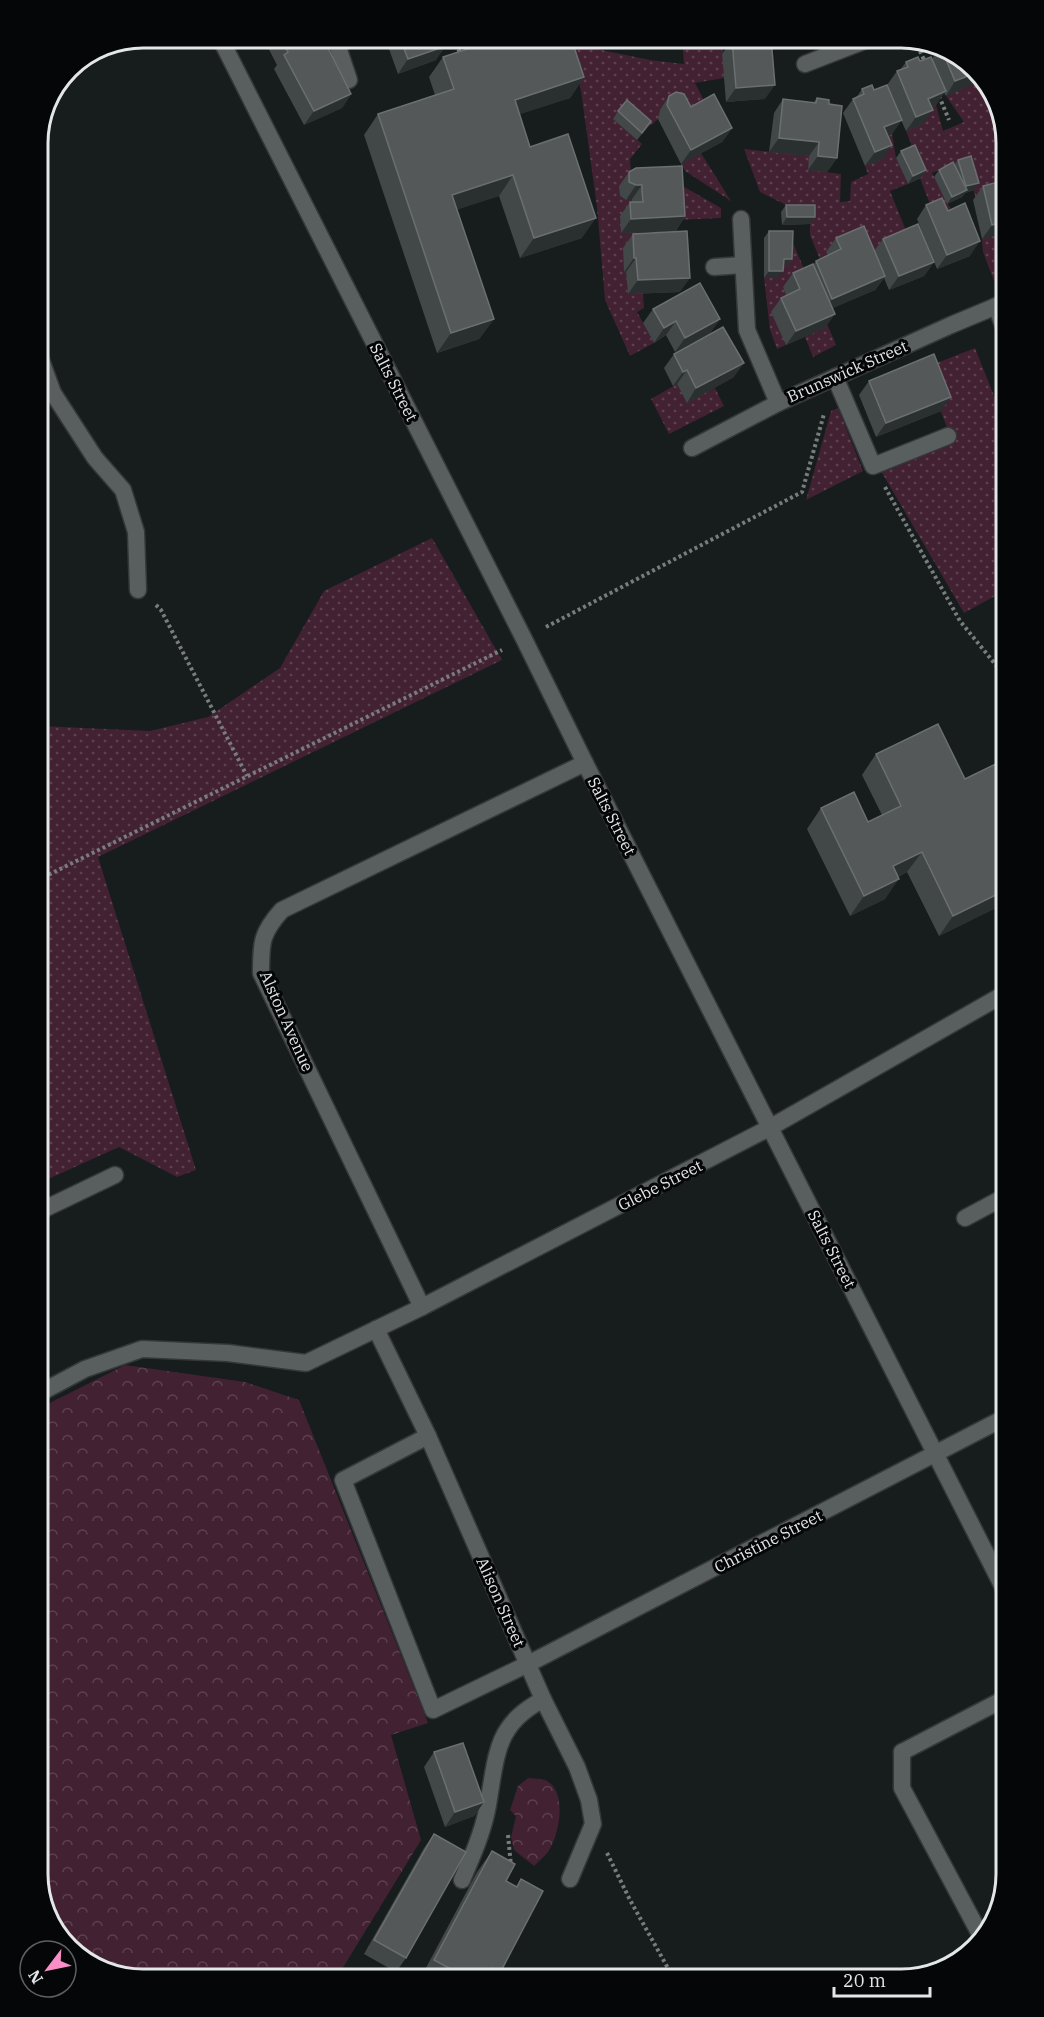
<svg xmlns="http://www.w3.org/2000/svg" width="1044" height="2017" font-family="'IBM Plex Serif',serif">
<style>
.grass{fill:url(#grass-dots)}
.park{fill:url(#park-crowns)}
.lines{fill:none;stroke-linecap:round;stroke-linejoin:round}
.service-casing{stroke:#353838;stroke-width:19}
.minor-casing{stroke:#353838;stroke-width:19}
.path{stroke:#787c7d;stroke-width:4;stroke-dasharray:3 3;stroke-linecap:butt}
.service{stroke:#595e5f;stroke-width:16}
.minor{stroke:#595e5f;stroke-width:16}
.wall{fill:#424748}
.shaded-wall{fill:#2a2f30}
.building{fill:#545859;stroke:#6a6f70;stroke-width:1.5}
.labels{text-anchor:middle;stroke-width:6;stroke-linejoin:round;paint-order:stroke}
.street-label{font-size:16px;fill:#e4e7e8;stroke:#050607}
.rim{fill:none;stroke:#e4e7e8;stroke-width:3}
</style>
<defs>
<pattern id="grass-dots" width="8" height="8" patternUnits="userSpaceOnUse" patternTransform="scale(1.5)"><rect width="8" height="8" fill="#422132"/><path d="M2 2h.1M6 6h.1" fill="none" stroke="#5d4150" stroke-width="1.8" stroke-linecap="round"/></pattern>
<pattern id="park-crowns" width="20" height="18" patternUnits="userSpaceOnUse" patternTransform="scale(1.5)"><rect width="20" height="18" fill="#422132"/><path d="M2 6a3 3 0 1 1 6 0M12 15a3 3 0 1 1 6 0" fill="none" stroke="#5d4150"/></pattern>
</defs>
<rect width="100%" height="100%" fill="#171c1d"/>
<g class="grass">
<polygon points="682,38 703,38 704,43 722,41 724,78 695,83 707,106 658,119 646,129 613,118 642,144 630,159 632,181 620,196 626,200 632,199 633,216 621,233 637,232 638,241 624,272 626,272 628,293 643,293 644,308 637,312 654,343 630,356 605,300 597,207 581,91 572,44 650,60 684,64"/>
<polygon points="980,81 992,119 1000,116 999,106 1002,121 1001,121 1006,173 1006,192 976,199 965,160 932,173 955,217 933,212 910,152 911,144 906,131 923,124 918,113 936,105 943,131 964,122 946,96"/>
<polygon points="892,134 896,158 908,184 890,191 909,238 861,258 827,252 832,263 823,267 810,235 810,212 786,212 786,205 760,192 744,149 809,156 809,170 841,174 840,202 850,201 851,182 868,174 865,166 882,159 874,141"/>
<polygon points="701,153 731,201 685,171 681,164"/>
<polygon points="672,180 721,208 721,218 675,220"/>
<polygon points="1000,234 1006,253 1006,276 994,281 983,252 982,239"/>
<polygon points="791,238 836,345 813,357 805,337 825,328 790,303 786,345 777,349 770,330 764,278 778,278"/>
<polygon points="975,348 1006,426 1006,590 964,613 881,471 948,430 924,368"/>
<polygon points="677,384 687,402 715,388 724,406 669,434 651,399"/>
<polygon points="838,408 863,471 806,500 831,411"/>
<polygon points="432,538 502,660 98,857 196,1170 177,1177 119,1147 46,1180 38,1182 38,751 42,726 150,731 208,717 280,668 324,591"/>
</g>
<g class="park">
<polygon points="125,1365 245,1382 299,1400 428,1723 391,1735 421,1840 336,1979 136,1979 79,1958 45,1914 38,1874 38,1409"/>
<path d="M528,1778c6,1 15,0 19,3 21,12 12,55 1,71 -4,5 -10,10 -14,14l-20,-16 -3,-13 5,-21 -6,-6 8,-24z"/>
</g>
<g class="lines">
<g class="service-casing">
<g id="service">
<polyline points="335,38 349,80"/>
<polyline points="835,377 873,466 948,436"/>
<polyline points="428,1436 343,1480 433,1710 528,1664"/>
<polyline points="902,1752 902,1788 982,1938"/>
<path d="M462,1880c10,-23 20,-46 25,-70 5,-24 7,-62 21,-81 9,-14 22,-22 35,-30"/>
</g>
</g>
<g class="minor-casing">
<g id="minor">
<polyline points="220,38 524,639 585,763 1006,1593"/>
<polyline points="805,64 872,38"/>
<polyline points="741,219 747,330 778,403"/>
<polyline points="714,267 743,265"/>
<polyline points="996,306 1006,333"/>
<polyline points="38,352 53,393 95,458 123,490 136,532 138,590"/>
<polyline points="692,448 778,403 951,325 1006,302"/>
<polyline points="38,1212 115,1175"/>
<polyline points="965,1218 1006,1196"/>
<path d="M422,1307l-161,-334c0,-30 0,-40 21,-63l303,-147"/>
<polyline points="376,1329 428,1436 543,1699 577,1767 589,1800 593,1824 570,1879"/>
<polyline points="38,1394 85,1369 142,1349 228,1353 306,1363 422,1307 771,1127 1006,993"/>
<polyline points="528,1664 1006,1417"/>
<polyline points="902,1752 1006,1698"/>
</g>
</g>
<g class="path">
<polyline points="455,38 460,54"/>
<polyline points="915,40 925,62"/>
<polyline points="939,96 949,120"/>
<polyline points="885,487 960,621 1000,670"/>
<polyline points="156,605 161,610 247,776"/>
<polyline points="546,627 802,492 824,414"/>
<polyline points="38,880 502,650"/>
<polyline points="508,1835 511,1866"/>
<polyline points="607,1853 630,1900 674,1979"/>
</g>
<use href="#service" class="service"/>
<use href="#minor" class="minor"/>
</g>
<g class="wall">
<polygon points="263,38 324,38 324,39 351,94 342,108 304,125 274,69 277,65"/>
<polygon points="385,38 443,38 436,60 398,74"/>
<polygon points="703,38 755,38 765,99 726,102 722,54 732,40 704,43"/>
<polygon points="539,42 584,77 570,98 519,114 530,147 582,238 520,258 499,196 457,209 494,319 479,339 437,353 364,135 378,114 435,95 429,77 443,57"/>
<polygon points="939,49 965,59 981,80 980,81 946,96 944,93 936,105 932,107 923,124 906,131 901,120 892,134 888,135 883,159 865,166 843,113 853,99 856,98 862,89 874,90 887,85 897,71 900,70 906,62 932,59"/>
<polygon points="669,96 691,107 732,128 722,142 681,164 658,119 660,110"/>
<polygon points="817,98 829,104 837,158 827,172 808,170 809,156 769,152 774,113 783,99 813,103"/>
<polygon points="618,111 646,129 637,140 613,119"/>
<polygon points="901,151 926,170 921,178 908,184 896,158"/>
<polygon points="958,160 979,183 974,190 965,193 962,197 947,204 934,177 939,170 954,165"/>
<polygon points="629,172 685,216 676,231 621,233 620,216 630,202 632,202 632,199 626,200 620,196 619,186"/>
<polygon points="983,186 1006,233 982,239 973,200"/>
<polygon points="786,205 815,217 810,224 782,225 781,212"/>
<polygon points="926,205 948,211 970,256 937,269 917,219"/>
<polygon points="769,231 792,259 787,266 783,266 778,278 764,278 764,238"/>
<polygon points="633,234 680,292 628,294 626,272 624,272 623,248"/>
<polygon points="836,238 874,251 883,239 934,262 924,276 889,290 884,278 875,290 832,308 825,328 786,345 771,312 781,298 786,295 783,287 793,273 813,265 816,261 828,255 826,252"/>
<polygon points="653,309 720,319 710,333 675,352 666,335 654,343 643,323"/>
<polygon points="674,354 734,377 687,403 677,384 673,386 664,368"/>
<polygon points="869,381 941,411 876,437 859,395"/>
<polygon points="876,754 1006,903 939,936 907,872 898,877 885,899 850,916 807,829 821,808 868,822 882,815 862,775"/>
<polygon points="434,1752 484,1802 474,1816 445,1827 424,1767"/>
<polygon points="434,1834 406,1958 396,1972 364,1954 424,1848"/>
<polygon points="492,1851 506,1881 516,1887 521,1879 500,1973 495,1979 420,1979 477,1872"/>
</g>
<g class="shaded-wall">
<polygon points="708,38 755,38 704,43"/>
<polygon points="446,46 436,60 398,74 408,59"/>
<polygon points="976,73 981,80 980,81 946,96 955,81"/>
<polygon points="584,77 570,98 500,121 515,100"/>
<polygon points="775,85 765,99 726,102 736,88"/>
<polygon points="946,91 936,105 918,113 928,99"/>
<polygon points="351,94 342,108 304,125 314,111"/>
<polygon points="933,110 923,124 906,131 916,117"/>
<polygon points="902,120 892,134 874,141 884,127"/>
<polygon points="732,128 722,142 681,164 691,150"/>
<polygon points="779,138 819,142 809,156 769,152"/>
<polygon points="892,145 883,159 865,166 875,152"/>
<polygon points="818,156 837,158 827,172 808,170"/>
<polygon points="926,170 921,178 908,184 913,176"/>
<polygon points="513,175 499,196 438,216 452,195"/>
<polygon points="979,183 974,190 965,193 962,197 947,204 952,197 963,192 966,186"/>
<polygon points="636,185 642,185 632,199 626,200"/>
<polygon points="685,216 676,231 621,233 631,219"/>
<polygon points="787,217 815,217 810,224 782,225"/>
<polygon points="596,218 582,238 520,258 534,238"/>
<polygon points="1006,221 1006,233 982,239 992,225"/>
<polygon points="980,241 970,256 937,269 947,255"/>
<polygon points="634,258 636,258 626,272 624,272"/>
<polygon points="784,259 792,259 787,266 779,266"/>
<polygon points="934,262 924,276 889,290 899,276"/>
<polygon points="769,271 783,271 778,278 764,278"/>
<polygon points="885,276 875,290 822,313 832,299"/>
<polygon points="690,278 680,292 628,294 638,280"/>
<polygon points="835,314 825,328 786,345 796,331"/>
<polygon points="494,319 479,339 437,353 451,333"/>
<polygon points="720,319 710,333 675,352 685,338"/>
<polygon points="676,321 666,335 654,343 664,328"/>
<polygon points="744,363 734,377 687,403 696,388"/>
<polygon points="687,370 677,384 673,386 683,372"/>
<polygon points="951,397 941,411 876,437 886,423"/>
<polygon points="922,852 907,872 879,886 893,866"/>
<polygon points="899,879 885,899 850,916 864,896"/>
<polygon points="1006,890 1006,903 939,936 953,916"/>
<polygon points="484,1802 474,1816 445,1827 455,1812"/>
</g>
<g class="building">
<polygon points="280,38 323,38 351,94 314,111 284,55 288,52"/>
<polygon points="400,38 443,38 446,46 408,59"/>
<polygon points="501,38 538,38 539,42 553,38 571,38 584,77 515,100 530,147 568,134 596,218 534,238 513,175 452,195 494,319 451,333 378,114 454,89 443,57"/>
<polygon points="759,38 771,38 775,85 736,88 732,40"/>
<polygon points="942,50 965,59 976,73 955,81"/>
<polygon points="918,57 920,61 931,57 946,91 928,99 933,110 916,117 897,71 908,67 906,62"/>
<polygon points="872,85 874,90 887,85 902,120 884,127 892,145 875,152 853,99 864,94 862,89"/>
<polygon points="676,92 684,94 691,107 714,94 732,128 691,150 667,105 669,96"/>
<polygon points="817,98 829,100 829,104 842,106 837,158 818,156 819,142 779,138 783,99 816,103"/>
<polygon points="627,100 651,121 642,133 618,111"/>
<polygon points="915,145 926,170 913,176 901,151"/>
<polygon points="971,156 979,183 966,186 958,160"/>
<polygon points="953,162 967,190 952,197 939,170"/>
<polygon points="682,166 685,216 631,219 630,202 643,202 642,191 642,185 636,185 629,182 629,172 636,168"/>
<polygon points="1006,180 1006,221 992,225 983,186"/>
<polygon points="942,198 948,211 965,203 980,241 947,255 926,205"/>
<polygon points="786,205 815,205 815,217 787,217"/>
<polygon points="918,224 934,262 899,276 883,239"/>
<polygon points="864,226 885,276 832,299 816,261 841,249 836,238"/>
<polygon points="687,231 690,278 638,280 636,258 634,258 633,234"/>
<polygon points="769,231 793,231 792,259 784,259 783,271 769,271"/>
<polygon points="813,264 835,314 796,331 781,298 800,289 793,273"/>
<polygon points="700,283 720,319 685,338 676,321 664,328 653,309"/>
<polygon points="723,327 744,363 696,388 687,370 683,372 674,354"/>
<polygon points="934,354 951,397 886,423 869,381"/>
<polygon points="938,724 965,779 1006,759 1006,890 953,916 922,852 893,866 899,879 864,896 821,808 854,792 868,822 901,806 876,754"/>
<polygon points="463,1743 484,1802 455,1812 434,1752"/>
<polygon points="434,1834 466,1852 406,1958 374,1940"/>
<polygon points="492,1851 515,1864 506,1881 517,1887 521,1879 543,1891 500,1973 492,1968 486,1979 469,1979 434,1960"/>
</g>
<g class="labels">
<g class="street-label">
<text transform="translate(847 371) rotate(-24)" y="6">Brunswick Street</text>
<text transform="translate(394 382) rotate(63)" y="6">Salts Street</text>
<text transform="translate(612 816) rotate(63)" y="6">Salts Street</text>
<text transform="translate(287 1021) rotate(66)" y="6">Alston Avenue</text>
<text transform="translate(660 1185) rotate(-27)" y="6">Glebe Street</text>
<text transform="translate(832 1249) rotate(63)" y="6">Salts Street</text>
<text transform="translate(768 1541) rotate(-27)" y="6">Christine Street</text>
<text transform="translate(501 1602) rotate(66)" y="6">Alison Street</text>
</g>
</g>
<path d="M0 0H1044V2017H0ZM143 48H901A95 95 0 0 1 996 143V1874A95 95 0 0 1 901 1969H143A95 95 0 0 1 48 1874V143A95 95 0 0 1 143 48Z" fill="#050607" fill-rule="evenodd"/>
<path class="rim" d="M143 48H901A95 95 0 0 1 996 143V1874A95 95 0 0 1 901 1969H143A95 95 0 0 1 48 1874V143A95 95 0 0 1 143 48Z"/>
<g transform="translate(48 1969) rotate(238)"><circle r="28" fill="#050607" stroke="#5e6061" stroke-width="1.5"/>
<path d="M0-4.5L10 22L0 15L-10 22Z" fill="#fa8fc7"/>
<text y="-9" font-size="16" font-weight="bold" text-anchor="middle" fill="#e4e7e8">N</text>
</g>
<path d="M834 1987v9h96v-9" fill="none" stroke="#e4e7e8" stroke-width="3"/>
<text x="843" y="1987" font-size="18" fill="#e4e7e8" stroke="#050607" stroke-width="4.5" paint-order="stroke">20 m</text>
</svg>
